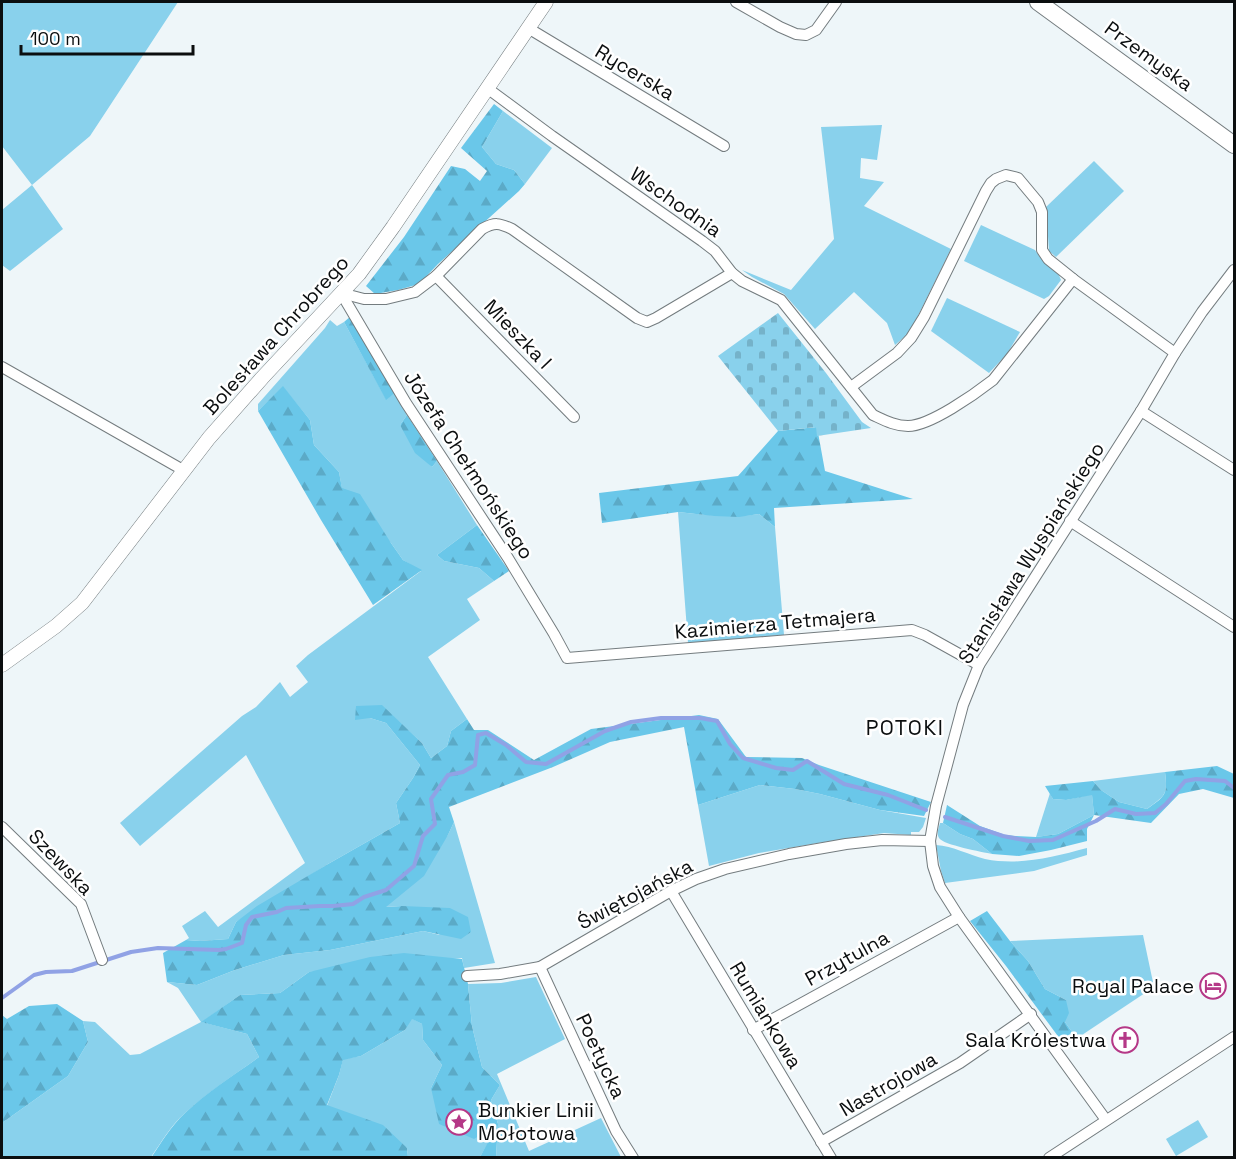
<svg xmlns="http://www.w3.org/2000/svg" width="1236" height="1159" font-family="'Space Grotesk',sans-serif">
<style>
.grass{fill:#89d1ec}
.forest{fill:url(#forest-firs)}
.cemetery{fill:url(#cemetery-stones)}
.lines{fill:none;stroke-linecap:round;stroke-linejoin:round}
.stream{stroke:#90a2e5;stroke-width:4}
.minor-casing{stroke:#747c7f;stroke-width:12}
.tertiary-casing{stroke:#747c7f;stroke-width:15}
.primary-casing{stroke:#747c7f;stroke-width:18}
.minor{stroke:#fff;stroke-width:10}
.tertiary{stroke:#fff;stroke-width:14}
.primary{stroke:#fff;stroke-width:16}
.labels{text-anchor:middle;stroke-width:5;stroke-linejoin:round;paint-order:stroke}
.street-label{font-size:20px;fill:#0b0e0f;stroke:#fff}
.poi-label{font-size:20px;fill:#0b0e0f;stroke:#fff;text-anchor:end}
.neighbourhood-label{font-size:21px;letter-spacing:1.5px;fill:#0b0e0f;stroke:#fff}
</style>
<defs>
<pattern id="forest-firs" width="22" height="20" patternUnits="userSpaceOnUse" patternTransform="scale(1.5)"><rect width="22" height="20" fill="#6ac7e9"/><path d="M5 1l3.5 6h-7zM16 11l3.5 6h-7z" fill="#5baac7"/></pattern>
<pattern id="cemetery-stones" width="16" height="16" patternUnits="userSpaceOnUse" patternTransform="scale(1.5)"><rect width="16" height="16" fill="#89d1ec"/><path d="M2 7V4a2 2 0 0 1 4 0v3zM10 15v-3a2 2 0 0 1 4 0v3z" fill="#75b2c9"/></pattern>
</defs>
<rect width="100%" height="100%" fill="#eef6f9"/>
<g class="grass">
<polygon points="2,2 178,2 90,136 32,185 63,229 10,271 2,265 2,210 32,185 2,146"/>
<polygon points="503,111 552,148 525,184 514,170 496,164 482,147"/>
<polygon points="882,125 877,160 861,158 860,178 884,182 864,206 951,249 910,332 895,345 887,323 854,292 815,329 784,294 752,277 742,270 791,290 834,239 821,127"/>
<polygon points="1094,161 1124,191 1056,257 1049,251 1046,207"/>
<polygon points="981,225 1035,250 1042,260 1058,273 1061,280 1049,296 1044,299 964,261"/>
<polygon points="947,298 1020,332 1007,354 989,373 931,331"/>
<polygon points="330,320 337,326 344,322 386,399 395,393 407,415 400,425 432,467 437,461 477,525 437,555 444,561 479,568 494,581 467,599 480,620 428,657 467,719 451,731 447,746 431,758 422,743 382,706 370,718 386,723 420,765 413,778 396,803 400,823 328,864 236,922 228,939 200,941 186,940 189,938 182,926 205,911 218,927 305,863 246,755 140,846 120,823 242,716 256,707 280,682 290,697 308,682 296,666 308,655 421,571 403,560 391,543 342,489 339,472 314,445 310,420 283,387 258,411 258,404 325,328"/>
<path d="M678,512c28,3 53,6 81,2l16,13 9,108 -96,8z"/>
<path d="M1165,772c3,24 0,23 -18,37l-28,-7 -18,-12 -8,-9z"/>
<polygon points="760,785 795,789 820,794 880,810 926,818 923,827 919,832 911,832 911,835 884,833 818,843 759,853 709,866 698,805"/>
<polygon points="1050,793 1053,799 1066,800 1092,794 1094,815 1058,834 1036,837"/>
<path d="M454,822l41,141 -31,5 -2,-10 -153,14 -29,21 -40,2 -38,27 45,12 12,23c-25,18 -51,35 -74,56 -14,12 -24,30 -34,44l-149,1v-35l66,-47 20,-34 -5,-21 12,1 35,33 10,-1 61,-32 -23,-34 -11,-6 30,3 38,-15 49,-15 46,-5 93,-19 17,4 -38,-29 -17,1 63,-72z"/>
<path d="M940,823h3l17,11 13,5 19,15c-9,-2 -49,-9 -53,-16 -3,-4 0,-11 1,-15z"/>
<path d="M936,845c17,1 33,10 49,14 35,7 68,-2 102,-11v7l-53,16 -89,12 -4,-12z"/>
<polygon points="1143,935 1154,987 1070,1043 1072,1032 1065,1022 1066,1000 1045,989 1028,961 1010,941"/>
<polygon points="536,977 565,1039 497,1074 529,1151 601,1118 621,1157 496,1157 498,1125 480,1157 408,1157 407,1148 327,1106 339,1075 343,1059 361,1056 405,1030 411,1018 422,1024 423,1040 442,1065 431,1088 498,1124 491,1100 500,1085 482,1067 472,1026 468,984 501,983"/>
<polygon points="1198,1120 1208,1137 1176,1156 1166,1139"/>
</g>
<g class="forest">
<polygon points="494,104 503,111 482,147 496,164 514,170 525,184 519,191 438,264 419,284 398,290 375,294 366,286 404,237 451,166 465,169 480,181 487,171 461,148"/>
<polygon points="351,316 395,393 386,400 344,322"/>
<polygon points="283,386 310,420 314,445 339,472 342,488 360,494 391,543 403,560 422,570 373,605 321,520 258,411"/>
<polygon points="407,415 437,461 432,467 415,453 400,425"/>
<polygon points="817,427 825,471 913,499 774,508 775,527 759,514 739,517 714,516 678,512 602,523 599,493 738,476 778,431"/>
<polygon points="477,525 509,571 494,581 479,568 444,561 437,555"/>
<polygon points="382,705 422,743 431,758 447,746 451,731 467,719 474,730 488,730 534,760 591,729 699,715 718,719 746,757 802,758 819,765 931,802 924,816 880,810 820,794 795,789 760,785 698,805 684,727 610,742 553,767 449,807 454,822 448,835 424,876 386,907 402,906 450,908 468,917 471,932 461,939 423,931 330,950 284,955 235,970 197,985 167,982 163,953 186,940 200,941 228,939 236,922 257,906 328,864 400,823 396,803 413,778 420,765 386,723 370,718 355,720 356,706"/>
<path d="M1217,766l17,8v24l-31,-9 -24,5 -28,29 -57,-8 -7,14v12l-36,9 -32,6 -27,-2 -19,-15 -13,-5 -17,-11 4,-18 33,21 25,9 11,1 20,1 22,-3 36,-19 -2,-20 -26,5 -13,-1 -8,-13 48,-5 8,9 18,12 28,7c18,-13 21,-14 18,-37z"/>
<polygon points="987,911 1010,941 1028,961 1045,989 1066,1000 1069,1013 1065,1022 1072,1032 1070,1043 1063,1043 1006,966 970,921"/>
<path d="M404,953l58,6 6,25 4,42 10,41 18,18 -9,15 7,24 -2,33h-16l17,-32 -23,14 -35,-15 -8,-36 11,-23 -19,-25 -1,-16 -10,-5 -7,11 -44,26 -18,4 -4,15 -12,30 56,20 24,23 1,9 -257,1c10,-15 20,-32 34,-45 22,-21 49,-38 74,-56l-12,-23 -46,-12 39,-27 40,-2 29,-21 61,-15z"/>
<polygon points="57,1004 83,1021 88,1042 68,1076 2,1123 2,1015 7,1019 29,1006"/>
</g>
<polygon class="cemetery" points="778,313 826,373 862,422 871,428 817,436 816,427 778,431 718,356"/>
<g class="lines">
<g class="stream">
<polyline points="945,817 1003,836 1029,841 1053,840 1096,821 1115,809 1136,814 1155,813 1166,804 1185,781 1196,779 1225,781 1234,788"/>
<polyline points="2,998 34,975 46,972 72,971 131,952 158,948 219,950 226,949 242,943 246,925 252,917 277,912 286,908 320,906 333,906 353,904 364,897 386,890 414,866 423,836 435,824 431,799 448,775 463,772 475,765 478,735 486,733 506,745 526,762 546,764 605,731 631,722 661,718 700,718 717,721 730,744 743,758 776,768 793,770 807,761 844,784 888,795 926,810"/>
</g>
<g class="minor-casing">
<g id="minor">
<polyline points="736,2 780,27 796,34 806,35 816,30 836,2"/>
<polyline points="528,28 724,146"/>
<path d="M487,88l65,48 150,105 13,10 17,22 10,8 39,19 92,115c11,5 22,11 35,11 22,0 67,-32 85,-46l80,-101"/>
<polyline points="436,276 574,417"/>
<polyline points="341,293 406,403 508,558 554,634 567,658 912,630 925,635 979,665"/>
<path d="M341,293l23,6h22l29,-7 21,-16 46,-47c13,-7 17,-6 30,0l125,89 10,4 9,-4 76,-45"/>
<polyline points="2,367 183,470"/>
<polyline points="851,387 897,353 911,338 924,317 986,191 991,183 996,179 1006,175 1018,178 1038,202 1042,212 1042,250 1048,259 1073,279 1175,353"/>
<polyline points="1141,411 1234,470"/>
<polyline points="1070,521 1234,627"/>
<polyline points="2,827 81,904 102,960"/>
<polyline points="671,891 831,1158"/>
<polyline points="540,967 616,1131 633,1158"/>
<polyline points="467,976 500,974 540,967 671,891 696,879 725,869 789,854 846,844 882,840 930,841"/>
<polyline points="753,1030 959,917"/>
<polyline points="1106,1120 959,917 940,887 933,866 930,841 936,806 963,705 979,665 1141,411 1175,353 1202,312 1234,270"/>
<polyline points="821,1142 960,1063 1031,1014"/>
<polyline points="1049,1158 1234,1037"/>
</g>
</g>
<g class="tertiary-casing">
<polyline id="tertiary" points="2,665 56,626 82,603 209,438 262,378 359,274 393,227 546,2"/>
</g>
<g class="primary-casing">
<polyline id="primary" points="1038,2 1234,145"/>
</g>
<use href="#minor" class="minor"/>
<use href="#tertiary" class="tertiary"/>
<use href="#primary" class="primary"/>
</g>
<defs>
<g id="hotel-ring" transform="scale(1.35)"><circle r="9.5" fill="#fff" stroke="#b53887" stroke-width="1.5"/><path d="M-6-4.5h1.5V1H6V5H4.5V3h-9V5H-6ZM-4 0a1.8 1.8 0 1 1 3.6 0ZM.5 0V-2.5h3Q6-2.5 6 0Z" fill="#b53887"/></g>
<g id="church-ring" transform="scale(1.35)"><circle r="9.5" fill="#fff" stroke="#b53887" stroke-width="1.5"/><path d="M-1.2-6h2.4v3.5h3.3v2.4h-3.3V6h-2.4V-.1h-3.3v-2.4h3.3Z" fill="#b53887"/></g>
<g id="sight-ring" transform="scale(1.35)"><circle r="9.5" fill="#fff" stroke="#b53887" stroke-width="1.5"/><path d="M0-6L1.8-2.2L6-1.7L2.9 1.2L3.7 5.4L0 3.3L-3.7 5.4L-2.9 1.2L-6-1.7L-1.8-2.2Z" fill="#b53887"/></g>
</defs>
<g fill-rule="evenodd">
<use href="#hotel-ring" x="1213" y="986"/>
<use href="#church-ring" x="1125" y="1040"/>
<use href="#sight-ring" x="459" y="1122"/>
</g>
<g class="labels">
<g class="street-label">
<text transform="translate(1149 56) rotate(36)" y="7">Przemyska</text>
<text transform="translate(635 72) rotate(31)" y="7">Rycerska</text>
<text transform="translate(676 202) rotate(35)" y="7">Wschodnia</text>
<text transform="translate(518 334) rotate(46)" y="7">Mieszka I</text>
<text transform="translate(276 335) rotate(-48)" y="7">Bolesława Chrobrego</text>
<text transform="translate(469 465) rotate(57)" y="7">Józefa Chełmońskiego</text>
<text transform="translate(1031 553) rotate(-58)" y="7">Stanisława Wyspiańskiego</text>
<text transform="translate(775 623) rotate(-5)" y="7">Kazimierza Tetmajera</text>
<text transform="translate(61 862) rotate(46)" y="7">Szewska</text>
<text transform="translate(635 894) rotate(-28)" y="7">Świętojańska</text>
<text transform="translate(847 958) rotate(-29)" y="7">Przytulna</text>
<text transform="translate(766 1015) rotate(59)" y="7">Rumiankowa</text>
<text transform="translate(601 1056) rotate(65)" y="7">Poetycka</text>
<text transform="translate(888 1084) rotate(-30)" y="7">Nastrojowa</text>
</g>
<g class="poi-label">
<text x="1194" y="993">Royal Palace</text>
<text x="1106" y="1047">Sala Królestwa</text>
<text x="478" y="1117" text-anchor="start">Bunkier Linii<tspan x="478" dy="23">Mołotowa</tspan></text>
</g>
<g class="neighbourhood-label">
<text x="905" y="735">POTOKI</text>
</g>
</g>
<rect width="1236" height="1159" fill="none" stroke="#0b0e0f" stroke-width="6"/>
<path d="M21 45v9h172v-9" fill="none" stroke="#0b0e0f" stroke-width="3"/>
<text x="30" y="45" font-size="18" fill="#0b0e0f" stroke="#ffffff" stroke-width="4.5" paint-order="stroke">100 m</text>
</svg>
